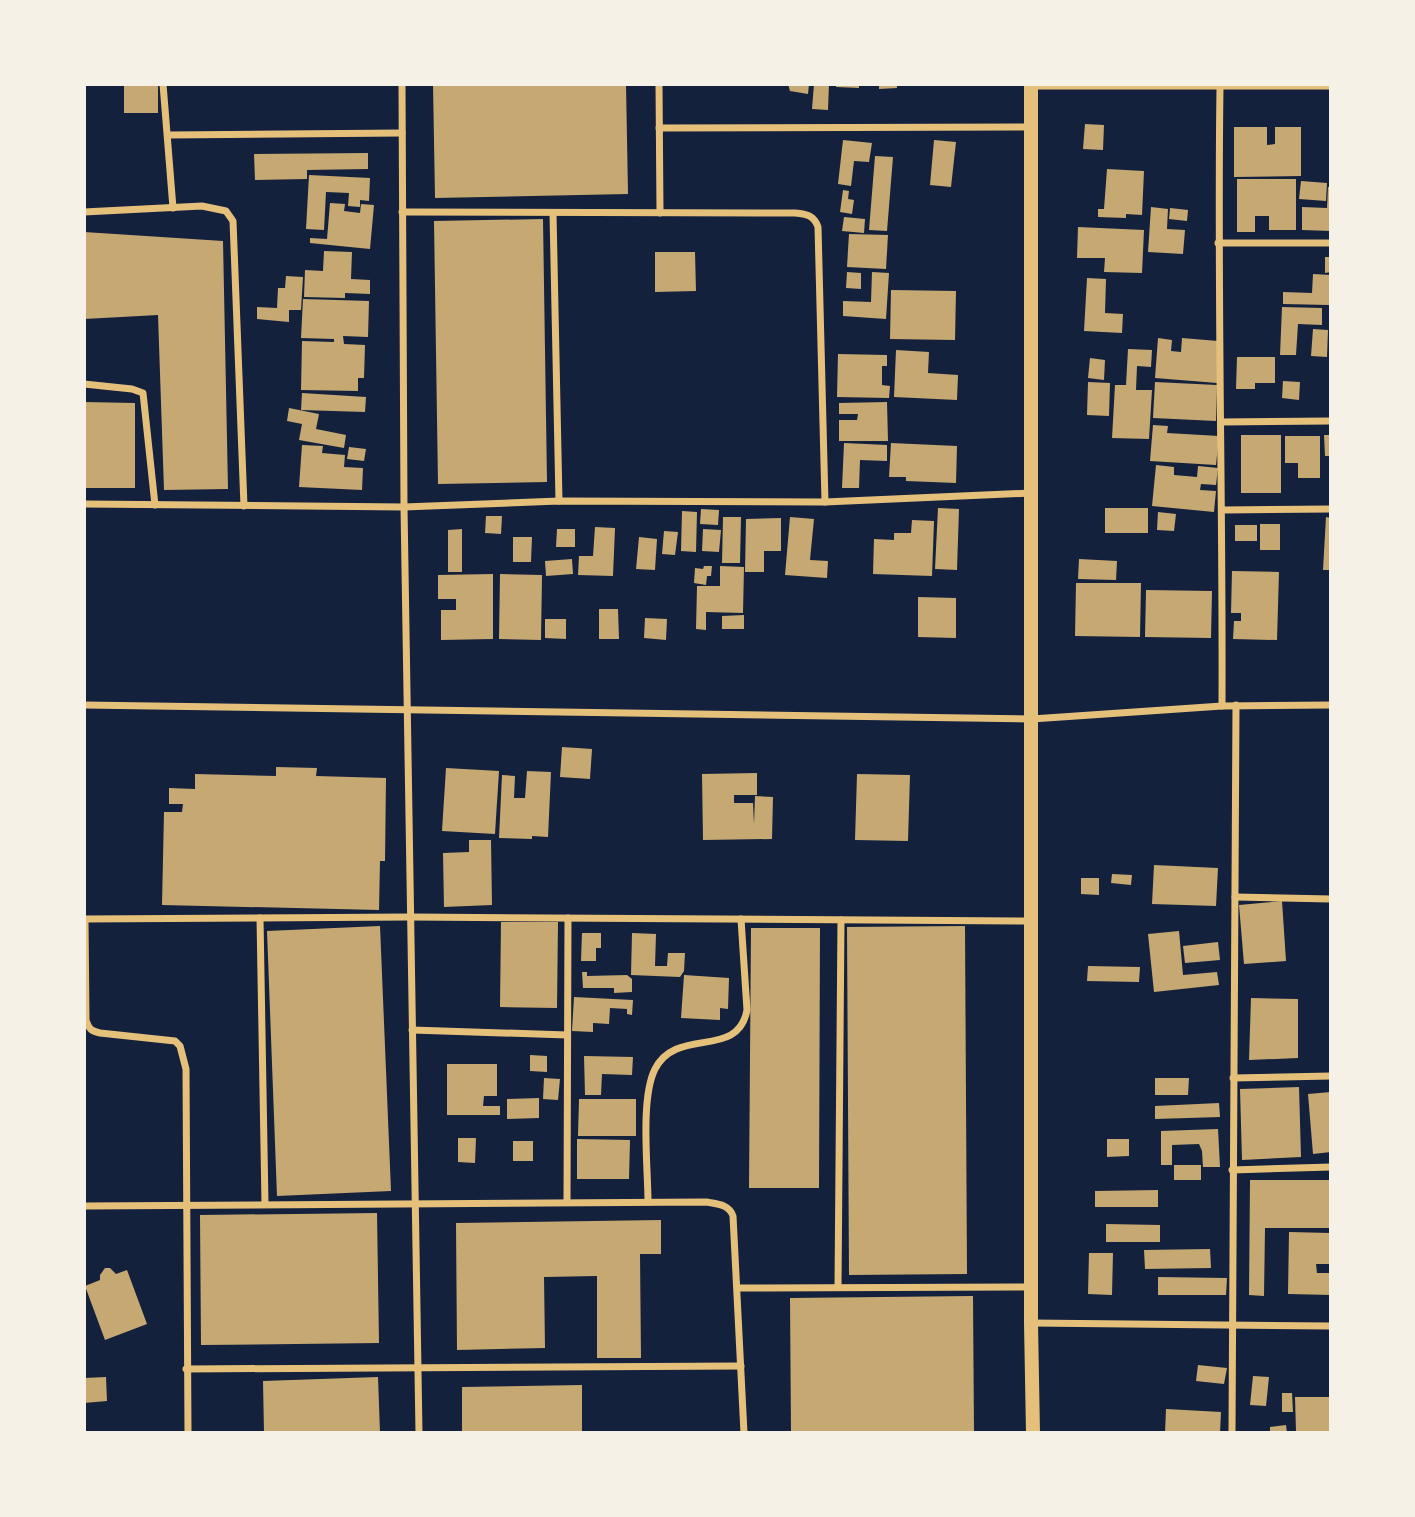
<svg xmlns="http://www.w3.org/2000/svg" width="1415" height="1517" font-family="Barlow,sans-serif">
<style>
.building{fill:#c6a872}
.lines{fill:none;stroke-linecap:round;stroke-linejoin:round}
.minor{stroke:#e5c07b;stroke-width:7}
.secondary{stroke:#e5c07b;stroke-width:14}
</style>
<rect width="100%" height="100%" fill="#14213d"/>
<g class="building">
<polygon points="433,84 626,84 628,194 435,198"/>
<polygon points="788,84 809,84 808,94 790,91"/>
<polygon points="814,84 829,84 828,110 812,109"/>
<polygon points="836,84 859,84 859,88 836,87"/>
<polygon points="879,84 897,84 897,88 879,89"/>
<rect x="124" y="85" width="34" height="28"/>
<polygon points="1085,124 1104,125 1103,150 1083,149"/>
<polygon points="1234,127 1267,127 1267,145 1275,144 1275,127 1301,127 1301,176 1234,177"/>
<polygon points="843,140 872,143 869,162 854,161 851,186 838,184"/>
<polygon points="934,140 956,142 951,187 930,185"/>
<polygon points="368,153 368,169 307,170 307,179 255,180 254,154"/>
<polygon points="875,156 893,157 887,231 869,230"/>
<polygon points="1107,169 1144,171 1142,215 1126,214 1126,218 1098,217 1098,209 1104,209"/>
<polygon points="309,175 370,178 369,201 360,200 360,207 348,206 349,193 326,192 324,230 306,229"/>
<polygon points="1237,179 1296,179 1296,230 1269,230 1269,216 1255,216 1255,232 1237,232"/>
<polygon points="1301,181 1327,183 1326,201 1299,199"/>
<polygon points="1328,187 1331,187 1331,231 1302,230 1302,207 1327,208"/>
<polygon points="843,190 849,191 848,199 854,200 852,214 840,212"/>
<polygon points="330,203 345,204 344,211 360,213 361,204 374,205 370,249 310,243 310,238 327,239"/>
<polygon points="1151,207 1168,209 1167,229 1185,230 1183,254 1148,252"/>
<polygon points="1170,208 1188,210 1187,221 1169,219"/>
<polygon points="844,217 865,219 864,233 842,231"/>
<polygon points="543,219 547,482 438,484 434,221"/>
<polygon points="1078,227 1144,230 1142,273 1104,272 1105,258 1077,258"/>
<polygon points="84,232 223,241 228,489 164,490 158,315 84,319"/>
<polygon points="849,234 888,235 886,269 847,267"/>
<polygon points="324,251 352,252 351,279 370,280 370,294 345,293 345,298 304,297 305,270 323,271"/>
<polygon points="655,252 695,252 696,291 655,292"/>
<polygon points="1325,257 1331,257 1331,272 1325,273"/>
<polygon points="847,272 861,273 861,289 846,288"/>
<polygon points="872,272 889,273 886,319 843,316 843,301 871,302"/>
<polygon points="1313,274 1331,275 1329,305 1283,304 1283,292 1312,293"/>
<polygon points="286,276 303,277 301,310 289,310 289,322 257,319 257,307 277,308 278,288 285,288"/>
<polygon points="1087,278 1106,279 1105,313 1123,314 1122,333 1084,331"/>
<polygon points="891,290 956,291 955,340 890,339"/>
<polygon points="303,299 369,301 368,337 343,336 344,344 365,345 364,378 358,378 358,391 301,390 302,341 334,342 334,339 301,338"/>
<polygon points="1282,307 1322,308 1322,325 1298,324 1296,355 1280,355"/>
<polygon points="1313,329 1328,330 1327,357 1311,356"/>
<polygon points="1158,338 1172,340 1171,351 1181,352 1182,338 1218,341 1217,383 1155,378"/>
<polygon points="1128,349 1152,350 1151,367 1137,366 1136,390 1152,390 1149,439 1112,438 1115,385 1126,385"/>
<polygon points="896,350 929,352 928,373 958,375 957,400 894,397"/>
<polygon points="838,354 887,355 887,366 882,366 882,385 890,386 889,398 837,397"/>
<polygon points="1237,357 1275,357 1275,383 1255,383 1255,389 1236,389"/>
<polygon points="1090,358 1105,360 1104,380 1088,378"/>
<polygon points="1283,381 1300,382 1299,400 1282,398"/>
<polygon points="1088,382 1110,383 1109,416 1087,415"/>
<polygon points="1155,382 1217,385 1216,421 1153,418"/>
<polygon points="302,393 366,397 365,412 301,410"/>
<polygon points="84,402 135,403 135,488 84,488"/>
<polygon points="887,402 888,441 839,441 839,420 857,420 858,414 839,414 839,403"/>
<polygon points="289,408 319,414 316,429 346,435 344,448 299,440 302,424 287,421"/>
<polygon points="1153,425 1168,426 1167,433 1219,436 1216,465 1150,461"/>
<rect x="1241" y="435" width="40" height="58"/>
<polygon points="1324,435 1331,435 1331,456 1325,456"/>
<polygon points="1285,436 1320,436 1320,478 1298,478 1298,463 1285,463"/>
<polygon points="844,443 887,445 887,461 860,460 859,488 842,488"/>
<polygon points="891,443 957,446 956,483 906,481 906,477 889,477"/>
<polygon points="302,445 323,446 322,453 345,455 344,467 363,468 362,490 299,487"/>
<polygon points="349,447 366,449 364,461 347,459"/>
<polygon points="1156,465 1174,467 1174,475 1197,477 1198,466 1218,468 1216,485 1201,484 1200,490 1216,491 1214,512 1152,506"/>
<polygon points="938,508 959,509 957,570 935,569"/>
<rect x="1105" y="508" width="43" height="25"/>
<polygon points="701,509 719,510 718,525 700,524"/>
<polygon points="682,511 697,512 696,552 681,551"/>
<polygon points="1158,512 1176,514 1174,531 1157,530"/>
<polygon points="486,516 502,516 501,534 485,533"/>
<polygon points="723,517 741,517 740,563 722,563"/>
<polygon points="790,517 814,519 810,560 828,561 827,578 785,575"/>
<polygon points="1326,517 1331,518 1331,570 1323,570"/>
<polygon points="781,518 781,551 764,551 764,572 745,572 746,519"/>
<polygon points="912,520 934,521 932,576 873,574 874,539 894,540 894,533 911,533"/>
<rect x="1260" y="524" width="20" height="26"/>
<rect x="1235" y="525" width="22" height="16"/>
<polygon points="595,527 615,528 613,576 578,575 579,556 593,556"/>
<polygon points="462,529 462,572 448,572 448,530"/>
<polygon points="557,529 575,529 575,547 556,547"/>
<polygon points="703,529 721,530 719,552 702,551"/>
<polygon points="664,531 678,532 675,555 662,554"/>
<polygon points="513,537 532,537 531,562 513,562"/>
<polygon points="639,537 657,539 655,570 636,569"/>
<polygon points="572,559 573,574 546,576 545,561"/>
<polygon points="1079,559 1117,561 1116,580 1078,579"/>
<polygon points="704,566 712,566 711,576 707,576 706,585 694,583 695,568 703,569"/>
<polygon points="720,566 744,567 743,613 706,612 706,630 696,629 697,586 720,586"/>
<polygon points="1232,571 1279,572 1277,640 1233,639 1234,621 1241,621 1241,613 1231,613"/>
<polygon points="493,574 493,639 441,640 441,610 456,610 456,599 438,599 438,575"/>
<polygon points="500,574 542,575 541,640 499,639"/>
<polygon points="1076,583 1141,583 1140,637 1075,636"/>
<polygon points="1146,590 1212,591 1211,638 1145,637"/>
<polygon points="918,597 956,598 956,638 918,637"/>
<polygon points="599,609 618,609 619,639 599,639"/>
<polygon points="744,615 744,629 722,629 722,616"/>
<polygon points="645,618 667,619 666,640 644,638"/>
<polygon points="545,619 566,619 566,639 545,638"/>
<polygon points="562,747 592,749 590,779 560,777"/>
<polygon points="276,767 317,768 316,776 386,778 385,861 380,861 379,910 162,905 164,812 182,812 183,804 169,804 169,788 195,789 195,774 276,776"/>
<polygon points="446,768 499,771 495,834 442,831"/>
<polygon points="527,771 551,772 548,837 532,836 532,839 499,838 502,775 515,776 514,798 525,798"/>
<polygon points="757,773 757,795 734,795 734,803 753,803 754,824 755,796 773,797 772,839 703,840 702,774"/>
<polygon points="857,774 910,775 908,841 855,840"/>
<polygon points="469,840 491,840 492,905 444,907 443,853 469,852"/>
<polygon points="1154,865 1218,868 1216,906 1152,904"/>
<polygon points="1112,874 1132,875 1131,885 1111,883"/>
<polygon points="1081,878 1099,878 1099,895 1081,894"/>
<polygon points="1282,901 1286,961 1244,964 1239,905"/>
<polygon points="501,922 558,922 557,1008 500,1007"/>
<polygon points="380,926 391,1191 277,1196 267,931"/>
<polygon points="965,926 967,1274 849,1275 847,927"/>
<polygon points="751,928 820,928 819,1188 749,1188"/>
<polygon points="1179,931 1183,975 1217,972 1219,985 1154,992 1148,934"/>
<polygon points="582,933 601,933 601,948 596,948 596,961 581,961"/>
<polygon points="632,933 656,934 655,966 667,966 668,953 685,953 684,971 680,977 631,975"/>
<polygon points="1218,942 1220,960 1185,963 1183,946"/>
<polygon points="1088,966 1140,967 1139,982 1087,981"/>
<polygon points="582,972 587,972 587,976 627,975 632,979 632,992 614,993 614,988 583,988"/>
<polygon points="684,975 729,978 728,1009 720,1008 720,1020 681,1018"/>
<polygon points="574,997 633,1000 632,1015 627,1014 627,1009 610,1008 609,1024 593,1023 593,1032 572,1031"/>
<polygon points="1251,998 1298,999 1298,1058 1249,1060"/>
<polygon points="530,1055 547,1056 547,1072 530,1071"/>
<polygon points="584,1056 633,1057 632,1075 602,1074 601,1095 585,1095"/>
<polygon points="447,1064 497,1064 497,1096 484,1096 483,1106 500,1106 500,1115 447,1115"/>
<polygon points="544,1078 560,1079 558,1100 543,1099"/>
<polygon points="1155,1078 1189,1078 1188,1095 1155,1095"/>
<polygon points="1299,1087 1301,1157 1242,1160 1240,1089"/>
<polygon points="1331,1092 1331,1152 1313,1154 1308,1094"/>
<polygon points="539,1098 539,1118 507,1119 507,1099"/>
<polygon points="579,1099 636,1099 636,1136 578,1136"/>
<polygon points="1219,1103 1220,1117 1155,1119 1155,1106"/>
<polygon points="1218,1129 1220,1167 1203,1167 1202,1151 1199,1144 1172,1145 1172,1165 1161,1165 1161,1131"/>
<polygon points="458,1138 476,1138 475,1163 458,1162"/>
<polygon points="577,1139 630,1140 629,1179 577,1179"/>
<polygon points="1107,1139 1129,1139 1129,1156 1107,1157"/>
<rect x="513" y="1141" width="20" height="20"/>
<rect x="1174" y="1165" width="27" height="15"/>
<polygon points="1250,1180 1331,1180 1331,1228 1265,1228 1264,1296 1249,1295"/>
<polygon points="1158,1190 1158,1207 1095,1207 1095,1191"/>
<polygon points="377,1213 379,1343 201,1345 200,1215"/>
<polygon points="661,1220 661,1254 640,1254 641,1358 597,1358 597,1276 544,1277 545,1348 457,1350 456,1223"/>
<polygon points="1106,1224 1160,1225 1160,1242 1106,1242"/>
<polygon points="1289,1232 1331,1233 1331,1264 1316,1264 1317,1273 1331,1273 1331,1295 1288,1294"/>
<polygon points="1210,1249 1211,1268 1145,1269 1144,1250"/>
<polygon points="1089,1253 1113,1253 1112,1295 1088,1294"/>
<polygon points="105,1268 110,1268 116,1274 127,1270 147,1324 105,1340 85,1286 100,1280 100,1275"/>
<polygon points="1158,1277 1227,1278 1226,1295 1158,1295"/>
<polygon points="973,1296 974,1433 791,1433 790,1298"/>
<polygon points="1198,1365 1227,1368 1224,1384 1196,1381"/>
<polygon points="1253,1376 1269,1377 1266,1406 1250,1405"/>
<polygon points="106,1377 107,1401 84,1403 84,1378"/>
<polygon points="378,1377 380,1433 264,1433 263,1381"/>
<polygon points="582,1385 582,1433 462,1433 462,1387"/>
<polygon points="1282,1393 1292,1393 1293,1412 1282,1412"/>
<polygon points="1295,1397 1331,1397 1331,1432 1296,1432"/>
<polygon points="1166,1409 1221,1412 1220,1433 1165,1433"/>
<polygon points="1286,1425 1287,1433 1270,1433 1270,1427"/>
</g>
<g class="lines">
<g class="minor">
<polyline points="163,84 173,208"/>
<polyline points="402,84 404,507 419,1433"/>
<polyline points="659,84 660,213"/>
<polyline points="1031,86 1331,86"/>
<path d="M1220,88c-3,206 3,412 2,618"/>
<polyline points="659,128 1032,127"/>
<polyline points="169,135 402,133"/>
<polyline points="84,212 202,206 226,211 233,221 244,506"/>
<path d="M402,212l393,1c11,1 19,2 23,14l7,275"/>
<polyline points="553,213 559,501"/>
<polyline points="1218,243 1331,243"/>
<polyline points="84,384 132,389 143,393 155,505"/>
<polyline points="1221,422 1331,421"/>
<polyline points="84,504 404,507 559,501 825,502 1031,493"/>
<polyline points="1223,510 1331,509"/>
<polyline points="84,705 1032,719 1222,706 1331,705"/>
<polyline points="1235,897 1331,899"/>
<polyline points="260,918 265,1204"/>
<polyline points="84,919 410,917 1031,921"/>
<path d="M85,919l1,101c3,9 5,11 14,13l75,8 5,5 6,23 2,364"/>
<polyline points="412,1030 567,1035"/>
<polyline points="1233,1078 1331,1076"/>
<polyline points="1232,1170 1331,1167"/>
<polyline points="567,1202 568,918"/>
<path d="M648,1202c0,-34 -8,-103 7,-133 22,-43 83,-9 92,-59l-6,-91"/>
<path d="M84,1206l622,-4c11,2 23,2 27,14l11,217"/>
<polyline points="838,1287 841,920"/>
<polyline points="738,1288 1031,1287"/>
<polyline points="1031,1323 1331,1326"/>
<polyline points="186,1369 741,1366"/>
<polyline points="1232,1433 1236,705"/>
</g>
<polyline class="secondary" points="1031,84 1031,1323 1033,1433"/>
</g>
<rect width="1415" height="1517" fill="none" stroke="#f6f1e7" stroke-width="172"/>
</svg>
